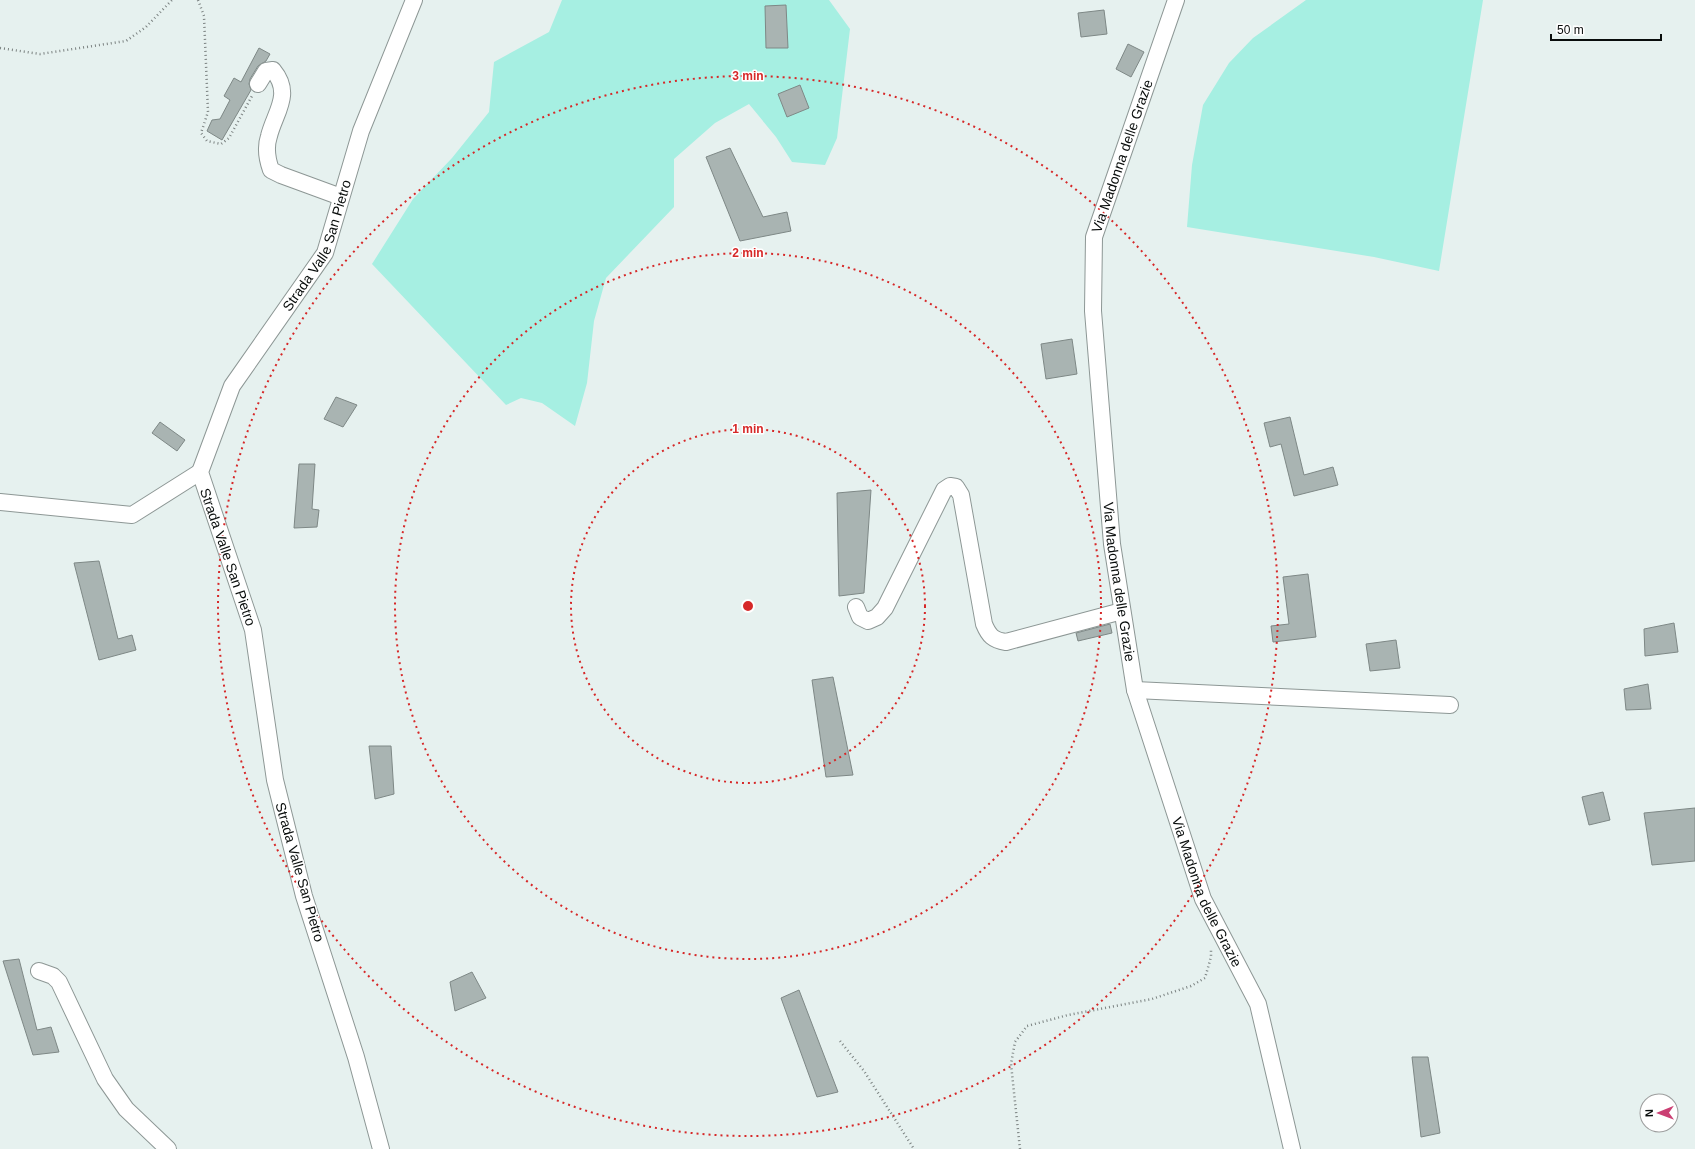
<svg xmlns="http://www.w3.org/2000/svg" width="1695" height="1149" font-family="Arial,sans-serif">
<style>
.green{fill:#a6efe2}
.building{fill:#a9b4b2;stroke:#7e8886}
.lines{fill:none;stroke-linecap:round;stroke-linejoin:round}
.minor-casing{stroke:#8d9795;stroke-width:18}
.path{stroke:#7b8281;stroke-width:2.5;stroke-dasharray:1 3;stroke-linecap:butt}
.minor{stroke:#fff;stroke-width:16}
.ring{fill:none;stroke:#d62828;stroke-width:2;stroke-dasharray:2 4}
.labels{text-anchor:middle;stroke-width:3;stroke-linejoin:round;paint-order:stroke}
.street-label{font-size:14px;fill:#090d0c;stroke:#fff}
.centre{fill:#d62828;stroke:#fff;stroke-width:2}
.ring-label{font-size:12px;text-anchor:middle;font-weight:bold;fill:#d62828;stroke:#fff;stroke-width:3;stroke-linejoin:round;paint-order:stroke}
</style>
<rect width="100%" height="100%" fill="#e6f1ef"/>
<g class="green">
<polygon points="562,0 829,0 850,29 837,138 825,165 792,162 776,137 749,104 715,123 674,159 674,207 606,278 594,321 587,383 575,426 542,403 521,398 506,405 372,264 413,199 452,158 489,112 494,62 549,32"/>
<polygon points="1306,0 1483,0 1439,271 1374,257 1187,227 1192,165 1203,105 1229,63 1253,38"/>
</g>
<g class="building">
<polygon points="786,5 788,48 766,48 765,6"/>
<polygon points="1104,10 1107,34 1081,37 1078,13"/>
<polygon points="1128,44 1144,52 1131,77 1116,69"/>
<polygon points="259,48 270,54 266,61 258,66 250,79 249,84 251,90 222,140 207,131 212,120 220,119 230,100 224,96 234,78 241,82"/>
<polygon points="800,85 809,108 787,117 778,94"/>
<polygon points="730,148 763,217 787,212 791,231 740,241 706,157"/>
<polygon points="1072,339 1077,374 1046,379 1041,344"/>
<polygon points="336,397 357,405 343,427 324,419"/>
<polygon points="1290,417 1304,475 1333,467 1338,485 1294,496 1281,444 1270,447 1264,423"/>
<polygon points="160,422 185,440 177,451 152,433"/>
<polygon points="299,464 315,464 312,509 319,510 317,527 294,528"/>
<polygon points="871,490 864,593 839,596 837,493"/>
<polygon points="99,561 118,639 132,635 136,650 99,660 74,563"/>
<polygon points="1308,574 1316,637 1273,642 1271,626 1289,624 1283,577"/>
<polygon points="1674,623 1678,652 1645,656 1644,629"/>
<polygon points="1110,624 1112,633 1078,641 1076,633"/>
<polygon points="1396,640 1400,668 1370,671 1366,644"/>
<polygon points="833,677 853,775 826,777 812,680"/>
<polygon points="1648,684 1651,709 1626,710 1624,689"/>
<polygon points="369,746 391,746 394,794 375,799"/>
<polygon points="1603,792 1610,820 1589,825 1582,797"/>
<polygon points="1695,808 1695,861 1652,865 1644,813"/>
<polygon points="19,959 37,1030 51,1027 59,1052 33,1055 3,961"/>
<polygon points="472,972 486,998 455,1011 450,982"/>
<polygon points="799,990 838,1092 817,1097 781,998"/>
<polygon points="1412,1057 1428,1057 1440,1133 1421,1137"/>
</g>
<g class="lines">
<g class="minor-casing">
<g id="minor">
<path id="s1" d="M1176,0l-82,237 -1,74 19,233 23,146 68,209 55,105 34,145"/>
<path d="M258,84l8,-13 7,-1c20,24 2,42 -4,66 -4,12 -2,23 2,34l10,5 60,22"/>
<polyline points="0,502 132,515 200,472"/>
<path d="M856,607l4,10 8,4 9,-4 8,-9 59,-118 6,-4 6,1 5,8 23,129c5,12 9,16 22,18l116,-31"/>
<polyline points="1135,690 1450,705"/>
<polyline points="39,971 53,976 59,982 105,1079 126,1109 168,1149"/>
<path id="s2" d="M381,1149l-25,-92 -52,-161 -29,-116 -22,-150 -53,-158 32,-86 93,-133 36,-122 53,-131"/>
</g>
</g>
<g class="path">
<polyline points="198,0 204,16 208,112 201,133 207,141 221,144 229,138 252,96"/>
<polyline points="0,48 40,54 126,41 146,27 172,0"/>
<polyline points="840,1041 864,1071 914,1149"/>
<polyline points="1020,1149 1011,1064 1015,1042 1027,1026 1068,1015 1152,999 1191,986 1205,978 1211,957 1211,948"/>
</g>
<use href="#minor" class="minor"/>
</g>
<g class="ring">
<circle cx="748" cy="606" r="177"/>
<circle cx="748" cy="606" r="353"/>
<circle cx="748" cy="606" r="530"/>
</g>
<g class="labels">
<g class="street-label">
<text transform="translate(1122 156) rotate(-71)" y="5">Via Madonna delle Grazie</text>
<text dy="5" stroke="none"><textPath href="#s2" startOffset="960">Strada Valle San Pietro</textPath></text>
<text transform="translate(228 557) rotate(71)" y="5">Strada Valle San Pietro</text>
<text dy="5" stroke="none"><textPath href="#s1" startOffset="597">Via Madonna delle Grazie</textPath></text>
<text transform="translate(300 872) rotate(74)" y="5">Strada Valle San Pietro</text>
<text dy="5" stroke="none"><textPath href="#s1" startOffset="921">Via Madonna delle Grazie</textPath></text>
</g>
</g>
<circle cx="748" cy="606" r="6" class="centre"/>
<g class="ring-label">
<text x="748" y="80">3 min</text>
<text x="748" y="257">2 min</text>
<text x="748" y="433">1 min</text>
</g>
<g transform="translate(1659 1113) rotate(269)"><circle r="19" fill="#ffffff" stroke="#9d9e9e"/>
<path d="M0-3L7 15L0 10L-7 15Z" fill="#cb3f73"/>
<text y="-6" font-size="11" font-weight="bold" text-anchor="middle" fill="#090d0c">N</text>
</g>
<path d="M1551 34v6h110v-6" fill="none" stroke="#090d0c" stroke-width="2"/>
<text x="1557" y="34" font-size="12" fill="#090d0c" stroke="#ffffff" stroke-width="3" paint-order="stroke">50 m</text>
</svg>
